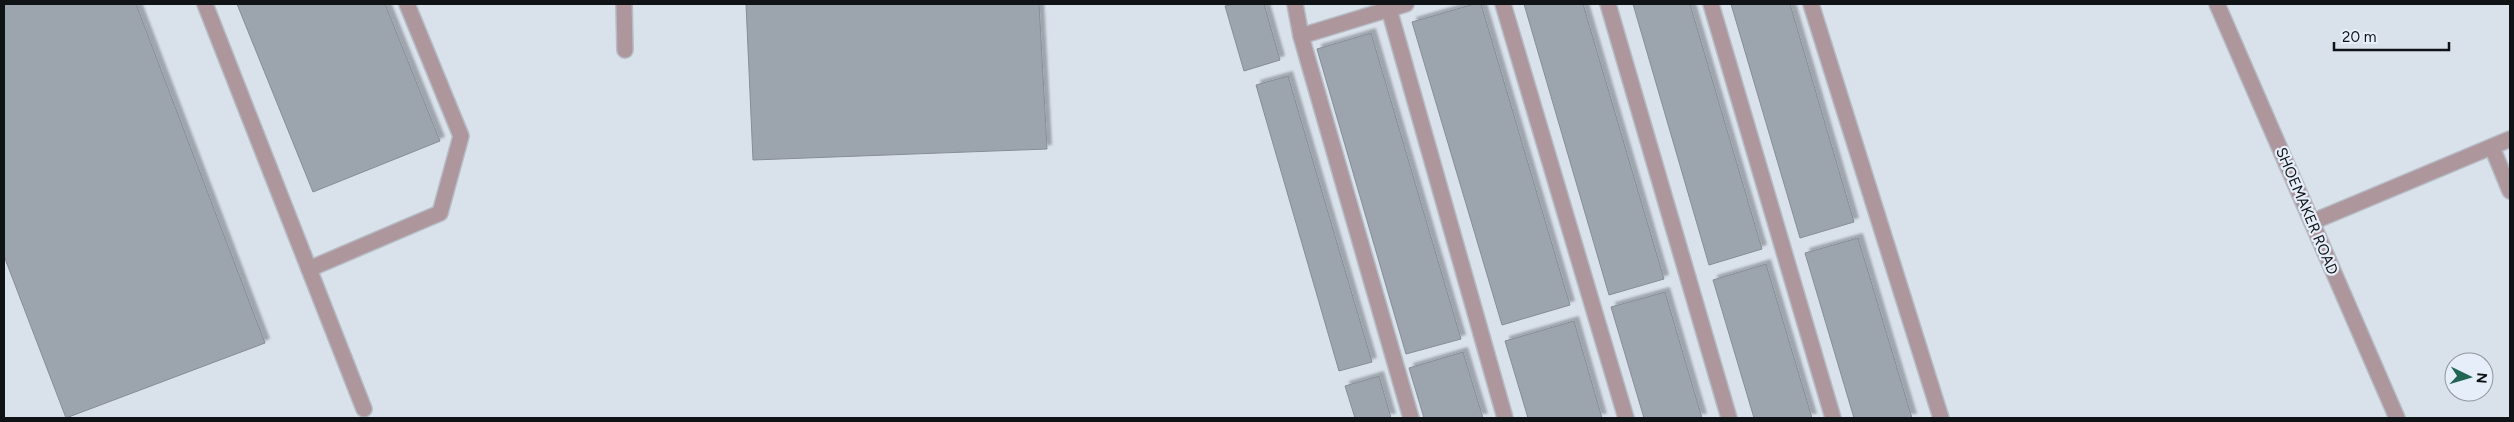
<svg xmlns="http://www.w3.org/2000/svg" width="2514" height="422" font-family="Figtree,sans-serif">
<style>
.building{fill:#9ca4ae;stroke:#868d97;filter:url(#shadow)}
.lines{fill:none;stroke-linecap:round;stroke-linejoin:round}
.minor-casing{stroke:#b5bcc5;stroke-width:18}
.minor{stroke:#ae979c;stroke-width:15}
.labels{text-anchor:middle;stroke-width:4.5;stroke-linejoin:round;paint-order:stroke}
.street-label{font-size:15px;fill:#101316;stroke:#e6eef9}
</style>
<defs>
<filter id="shadow"><feDropShadow dx="4.5" dy="-4.5" stdDeviation="1" flood-color="#0004"/></filter>
</defs>
<rect width="100%" height="100%" fill="#d9e1eb"/>
<g class="building">
<polygon points="4,4 136,4 265,343 66,418 4,256"/>
<polygon points="237,4 385,4 440,141 313,192"/>
<polygon points="746,4 1039,4 1047,149 753,160"/>
<polygon points="1234,4 1264,4 1280,60 1244,71 1225,6"/>
<polygon points="1474,4 1481,4 1570,305 1502,325 1412,22"/>
<polygon points="1524,4 1583,4 1664,279 1609,295"/>
<polygon points="1633,4 1690,4 1762,249 1709,265"/>
<polygon points="1731,4 1790,4 1854,222 1800,238"/>
<polygon points="1371,33 1461,339 1406,354 1317,49"/>
<polygon points="1288,76 1372,362 1339,371 1256,85"/>
<polygon points="1858,238 1912,418 1854,418 1805,253"/>
<polygon points="1766,264 1812,418 1754,418 1713,280"/>
<polygon points="1665,292 1702,418 1644,418 1611,307"/>
<polygon points="1574,321 1602,418 1528,418 1505,341"/>
<polygon points="1463,352 1483,418 1424,418 1409,368"/>
<polygon points="1379,376 1391,418 1355,418 1345,386"/>
</g>
<g class="lines">
<g class="minor-casing">
<g id="minor">
<polyline points="205,4 364,409"/>
<polyline points="624,4 625,50"/>
<polyline points="1295,4 1301,36 1411,418"/>
<polyline points="1503,4 1626,418"/>
<polyline points="1608,4 1729,418"/>
<polyline points="1711,4 1833,418"/>
<polyline points="1811,4 1941,418"/>
<polyline points="2217,4 2397,418"/>
<polyline points="1389,9 1505,418"/>
<polyline points="1301,36 1406,4"/>
<polyline points="2492,147 2510,191"/>
<polyline points="2312,222 2510,139"/>
<polyline points="309,269 440,213 461,136 407,4"/>
</g>
</g>
<use href="#minor" class="minor"/>
</g>
<g class="labels">
<g class="street-label">
<text transform="translate(2307 211) rotate(67)" y="5">SHOEMAKER ROAD</text>
</g>
</g>
<rect width="2514" height="422" fill="none" stroke="#101316" stroke-width="10"/>
<g transform="translate(2469 377) rotate(95)"><circle r="24" fill="#e6eef9" stroke="#90969e"/>
<path d="M0-4L9 19L0 12L-9 19Z" fill="#216555"/>
<text y="-8" font-size="14" font-weight="bold" text-anchor="middle" fill="#101316">N</text>
</g>
<path d="M2334 42v8h115v-8" fill="none" stroke="#101316" stroke-width="2.5"/>
<text x="2342" y="42" font-size="15" fill="#101316" stroke="#e6eef9" stroke-width="4" paint-order="stroke">20 m</text>
</svg>
